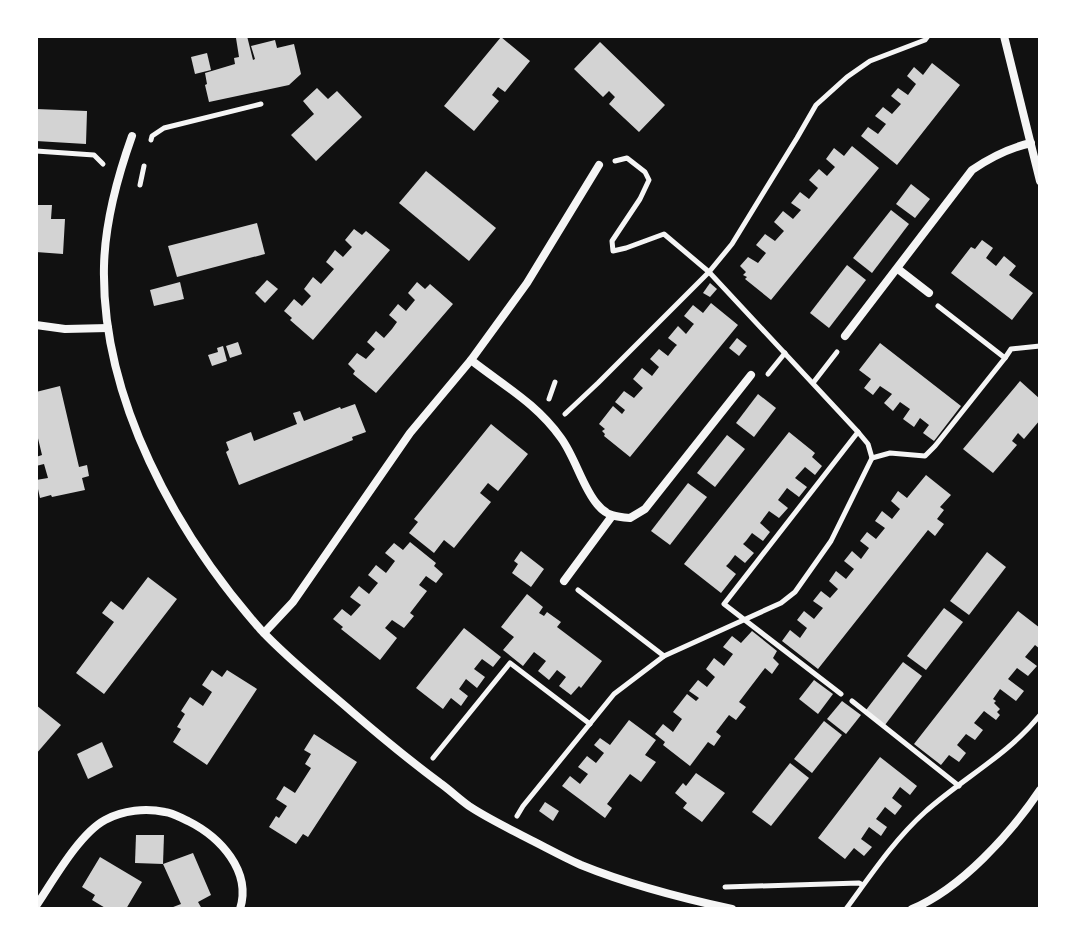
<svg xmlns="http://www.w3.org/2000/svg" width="1076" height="945" font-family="Karla,sans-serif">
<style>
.building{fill:#d3d3d3}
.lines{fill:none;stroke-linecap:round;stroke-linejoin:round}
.path{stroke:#f5f5f5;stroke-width:5}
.minor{stroke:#f5f5f5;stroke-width:8}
</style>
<rect width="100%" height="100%" fill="#111"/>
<g class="building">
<polygon points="247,36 253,60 255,59 251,46 275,40 277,48 294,44 301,74 289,85 209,102 205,85 207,84 205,73 235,64 234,58 239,57 236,38"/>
<polygon points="501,37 530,61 505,92 498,87 492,95 499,101 474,131 444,106"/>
<polygon points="600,42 665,105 639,132 609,104 615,97 609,91 603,97 574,69"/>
<polygon points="207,53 211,70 195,74 191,57"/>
<polygon points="932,63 960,85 897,165 861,136 868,127 878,134 886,124 875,116 883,107 892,114 901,104 891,96 898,88 908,95 916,84 907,76 914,67 923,75"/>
<polygon points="317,88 328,99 337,91 362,117 316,161 291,135 314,114 303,101"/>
<polygon points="36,109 87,111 86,144 36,141"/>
<polygon points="852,146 879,168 771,300 745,279 747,277 743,275 746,272 740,266 748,257 758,263 766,253 756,245 765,234 775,241 784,231 774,222 783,211 793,219 801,210 791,203 800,192 809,199 818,188 809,180 819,169 827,176 835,167 826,159 834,148 844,156"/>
<polygon points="426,171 496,228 469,261 399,203"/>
<polygon points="911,184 930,199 915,218 896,204"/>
<polygon points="36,205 52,205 51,219 65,219 63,254 36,252"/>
<polygon points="891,210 909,224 872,273 853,258"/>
<polygon points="257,223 265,254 177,277 168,246"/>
<polygon points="354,229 362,235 366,231 390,250 313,340 290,320 292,318 284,311 294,299 302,306 311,296 304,289 313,277 321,284 334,269 326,262 335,250 343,257 352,247 345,240"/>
<polygon points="982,240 993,248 986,258 996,266 1004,256 1016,266 1009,275 1033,293 1012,320 951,273 971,247 975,249"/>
<polygon points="847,265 866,280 829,328 810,313"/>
<polygon points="267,280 278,289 265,303 255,293"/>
<polygon points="180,282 184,299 154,306 150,290"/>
<polygon points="417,282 425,289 430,284 453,304 376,393 353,374 355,371 348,364 357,353 366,359 375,349 367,342 376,331 384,338 392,329 397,322 389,315 398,304 406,311 415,300 408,293"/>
<polygon points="710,283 717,289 710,297 703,293"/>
<polygon points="711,303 738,325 630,457 604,436 605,434 602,431 605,429 599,424 613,406 622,414 625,410 615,402 624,391 634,398 643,388 633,379 642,368 652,376 659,367 650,359 659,349 668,356 675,347 677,345 668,338 678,326 686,334 693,325 694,324 684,316 693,305 703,313"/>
<polygon points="737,338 747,346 739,356 729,348"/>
<polygon points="238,342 242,354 230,358 226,346"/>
<polygon points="880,343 961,406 934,441 923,433 929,425 920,418 914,427 903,419 910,409 900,402 893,411 884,403 892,394 880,386 873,395 864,388 871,379 859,370"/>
<polygon points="223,346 227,361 212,366 208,355 218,352 217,348"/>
<polygon points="1020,381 1040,399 1040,420 1024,439 1018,433 1012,441 1017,445 993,473 963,449"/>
<polygon points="60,386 79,467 87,465 89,476 82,478 85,490 52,497 51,495 40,498 36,480 48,478 44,464 36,466 36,457 42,455 36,430 36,392"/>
<polygon points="758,394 776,408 754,437 736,423"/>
<polygon points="355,404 366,432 352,437 353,440 239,485 226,452 229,450 226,442 251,432 254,441 297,424 293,413 300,411 304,421 340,407 341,409"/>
<polygon points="491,424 528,454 498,491 488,483 480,493 491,502 454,548 444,540 434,553 409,533 418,522 414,519"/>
<polygon points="789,432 815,453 812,457 822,466 815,475 805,467 795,478 807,487 799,497 787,488 778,500 788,508 779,518 769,511 760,523 770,532 763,541 752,533 746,541 743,544 754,553 745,563 735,555 729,563 726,566 736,574 721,593 684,564"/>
<polygon points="727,435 745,449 715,487 697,473"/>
<polygon points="926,475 951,495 940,507 944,510 937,519 944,524 935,536 928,530 818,669 782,641 790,630 800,638 807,628 797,620 804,611 814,619 823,608 813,601 821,591 830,598 838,589 829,581 836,571 846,579 854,569 844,561 852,551 861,559 869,548 860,541 867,532 876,539 885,528 875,521 882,511 892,519 900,509 891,501 898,491 907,498"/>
<polygon points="688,483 707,497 670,545 651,531"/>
<polygon points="410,542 436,563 434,566 443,574 436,583 426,576 419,585 427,591 410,613 414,616 404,628 392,620 385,628 397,638 380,660 341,629 343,627 333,619 342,609 351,616 361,605 350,597 359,586 369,594 378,583 368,575 376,565 386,573 395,561 385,553 394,543 403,550"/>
<polygon points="521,551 544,569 531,587 512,573 518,564 514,561"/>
<polygon points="987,552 1006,567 969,615 950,601"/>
<polygon points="148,577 177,599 104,694 76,673 114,622 102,613 111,601 123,610"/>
<polygon points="527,594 543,607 539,613 544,616 547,612 561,622 557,627 602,661 581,688 579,686 571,695 559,686 566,677 557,670 549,680 538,671 546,661 534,652 523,666 503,650 514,637 501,627"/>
<polygon points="944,608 963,622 926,670 907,656"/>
<polygon points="1018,611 1040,628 1040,649 1035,645 1025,657 1037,666 1028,676 1017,668 1008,679 1024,691 1016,701 1000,689 993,699 996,701 994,703 1000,709 997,712 1000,715 996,720 984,711 974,723 983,730 975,740 966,734 957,745 966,753 959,762 949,755 941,765 914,744"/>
<polygon points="464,628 501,657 493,667 482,659 474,669 485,677 477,688 466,679 459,689 468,696 461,706 451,698 443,709 416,688"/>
<polygon points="752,631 777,651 773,658 779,664 772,674 765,668 739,702 746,707 736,720 729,715 716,732 721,736 714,746 708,742 690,766 663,745 665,742 655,734 663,724 673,732 682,719 673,712 687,694 696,701 699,698 689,691 698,680 707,687 715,677 706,669 714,658 724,666 733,654 723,647 732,636 741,643"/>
<polygon points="903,662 922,676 885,725 866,710"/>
<polygon points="212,670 222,677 227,670 257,689 207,765 173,742 181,729 177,727 185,714 181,711 190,697 203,706 212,692 202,685"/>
<polygon points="814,680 833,694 818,714 799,699"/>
<polygon points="842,701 861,715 846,734 827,719"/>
<polygon points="36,705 61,725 36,754"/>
<polygon points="629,720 656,740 645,755 656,762 641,782 630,774 607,804 612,808 605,818 562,786 570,776 580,784 588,774 578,767 587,756 596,763 604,753 594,745 600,738 610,745"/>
<polygon points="824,721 842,735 812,773 794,759"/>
<polygon points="314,734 357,762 308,837 303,834 296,844 269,827 276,816 279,818 287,806 276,799 284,786 295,793 311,768 305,764 311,754 304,750"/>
<polygon points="102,742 113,767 88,779 77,754"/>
<polygon points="880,757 917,786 910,795 900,787 892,798 902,806 895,815 885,807 876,819 887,827 881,836 869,827 861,839 872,847 864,856 854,848 845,859 818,838"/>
<polygon points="790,763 809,778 771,826 752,812"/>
<polygon points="696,773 725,793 702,822 683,808 687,803 675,793 683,783 686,786"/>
<polygon points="545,802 559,811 553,821 539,811"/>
<polygon points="136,835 164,835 163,864 135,863"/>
<polygon points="193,853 211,895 198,902 202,909 168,909 181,904 163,864"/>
<polygon points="100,857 142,882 126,909 107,909 92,900 95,895 82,887"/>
</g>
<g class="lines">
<g class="path">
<polyline points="151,140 152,136 164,128 261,104"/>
<polyline points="36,151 94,155 103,164"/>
<polyline points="615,161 627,158 645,172 649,180 640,199 612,241 613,251 626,248 664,234 709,272 858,432 868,444 872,458 890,453 925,456 935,446 1005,358"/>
<polyline points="140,185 144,166"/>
<polyline points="938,306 1005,358 1011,349 1040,346"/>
<polyline points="768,374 785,353"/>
<polyline points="813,383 837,352"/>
<polyline points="549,399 555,382"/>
<polyline points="565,414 598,383 709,272 732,244 797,138 816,105 847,77 870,61 925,40 928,36"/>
<polyline points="578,590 664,656 781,603 795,592 831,541 872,458"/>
<polyline points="841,694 724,604 858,432"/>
<polyline points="852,701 959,786"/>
<polyline points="433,758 510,663 590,724"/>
<polyline points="517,816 523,806 614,694 664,656"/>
<polyline points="725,887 859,883 863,885"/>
<path d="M846,909c25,-34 48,-69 79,-97 38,-34 83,-57 115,-97"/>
</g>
<g class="minor">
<polyline points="1004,36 1040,181"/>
<path d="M132,136c-15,42 -27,86 -28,130 -3,132 72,268 157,364 27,29 60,55 90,81 29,25 58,49 89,72 10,7 19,16 29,23 18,12 39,22 58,32 18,9 36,19 54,27 49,20 100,33 151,44"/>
<path d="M599,165l-72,118 -56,77c33,26 65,43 90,78 14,19 22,50 36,66 9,12 20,13 33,14l15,-9 106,-134"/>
<polyline points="898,269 929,293"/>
<polyline points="36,325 65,329 108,328"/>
<path d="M845,336l127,-166c19,-13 37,-22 59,-27"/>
<polyline points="564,581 612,516"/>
<polyline points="264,633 293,602 410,433 471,360"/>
<path d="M36,906c17,-25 43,-72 69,-86 18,-10 41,-12 60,-8 8,1 16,6 23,9 32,16 64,50 52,88"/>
<path d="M912,909c49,-20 99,-76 128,-119"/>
</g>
</g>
<rect width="1076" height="945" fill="none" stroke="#ffffff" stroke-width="76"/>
</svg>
